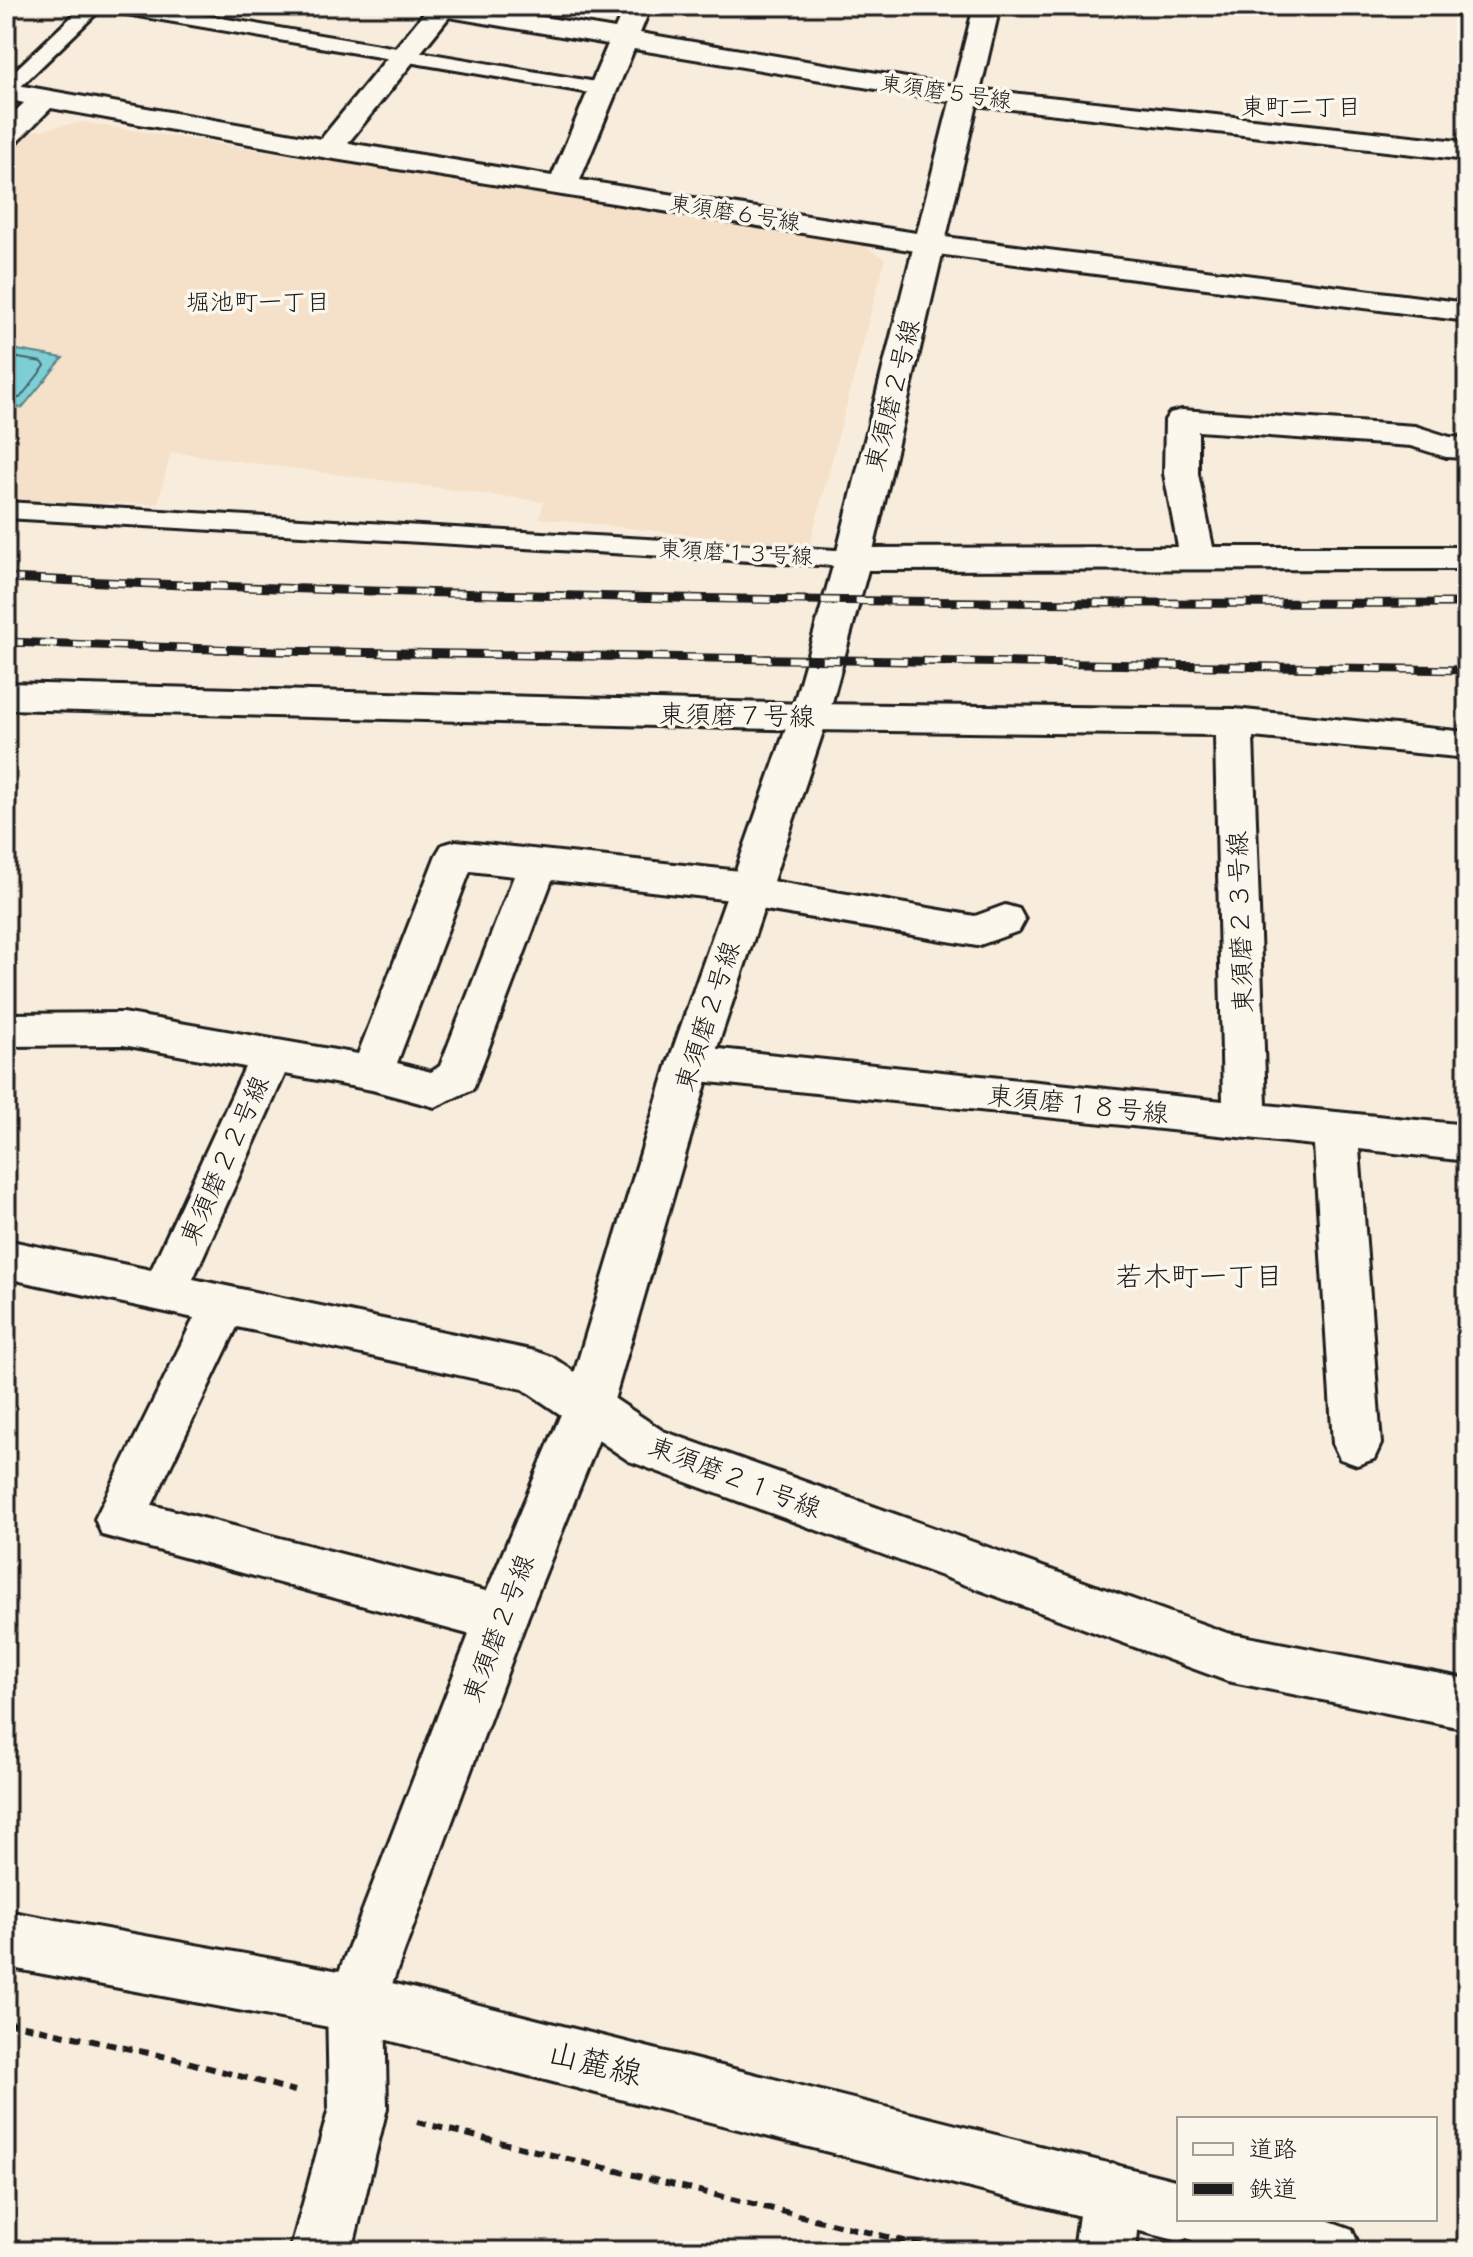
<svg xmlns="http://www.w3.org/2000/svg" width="1473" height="2257" font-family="'Comic Neue','Klee One',sans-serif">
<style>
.built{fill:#f5e1c9}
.water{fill:#7dced5;stroke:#56878b;stroke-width:2}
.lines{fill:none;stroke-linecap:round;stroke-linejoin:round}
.shore{stroke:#436366;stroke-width:2}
.lane-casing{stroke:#1c1c1c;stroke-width:6}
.street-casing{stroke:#1c1c1c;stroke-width:6}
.secondary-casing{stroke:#1c1c1c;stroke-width:6}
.primary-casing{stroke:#1c1c1c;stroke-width:6}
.path{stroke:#1c1c1c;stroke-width:6;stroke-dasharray:10 7;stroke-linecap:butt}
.lane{fill:#fbf7ec;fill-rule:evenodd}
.street{fill:#fbf7ec;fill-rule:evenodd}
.secondary{fill:#fbf7ec;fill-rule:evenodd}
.primary{fill:#fbf7ec;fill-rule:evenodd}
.rail-casing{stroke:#1c1c1c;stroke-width:9}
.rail{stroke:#fbf7ec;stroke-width:6;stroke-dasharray:17;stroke-linecap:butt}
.labels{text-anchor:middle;stroke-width:7;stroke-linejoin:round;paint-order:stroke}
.far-street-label{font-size:22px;fill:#1c1c1c;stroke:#fbf7ec}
.far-neighbourhood-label{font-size:24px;fill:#1c1c1c;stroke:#fbf7ec}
.street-label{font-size:26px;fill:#1c1c1c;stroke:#fbf7ec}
.neighbourhood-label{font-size:28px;fill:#1c1c1c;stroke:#fbf7ec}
.near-street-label{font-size:32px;fill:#1c1c1c;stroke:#fbf7ec}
</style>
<rect width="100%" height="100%" fill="#f8eddc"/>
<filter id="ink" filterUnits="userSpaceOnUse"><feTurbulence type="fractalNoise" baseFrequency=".0125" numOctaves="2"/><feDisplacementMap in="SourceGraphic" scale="16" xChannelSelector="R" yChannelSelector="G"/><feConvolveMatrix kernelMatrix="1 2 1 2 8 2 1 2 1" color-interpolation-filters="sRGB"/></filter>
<g filter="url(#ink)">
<polygon class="built" points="81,122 863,245 885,259 809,548 539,518 544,502 171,452 158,504 6,501 6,157 30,132"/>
<polygon class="water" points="6,348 63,358 22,408 6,405"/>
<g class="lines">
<polyline class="shore" points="6,356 42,362 45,366 20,398 6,398"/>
<g class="lane-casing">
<g id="lane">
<polygon points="83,6 104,6 13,94 6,96 6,79"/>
<polygon points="105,6 150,6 602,83 612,89 602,95 115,12"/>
<polygon points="6,502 853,551 862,553 866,559 862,565 853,567 6,518"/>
</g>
</g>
<g class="street-casing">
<g id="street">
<path d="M416,6h61l138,23 10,-23h26l-11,27 326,55 501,54v18l-501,-56 -332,-55 -54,131 349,55 538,68v18l-538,-68 -601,-95 -277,-50 -35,35 -10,3v-26l18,-17 -18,-4v-16l315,56 103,-126zM449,17l159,27 -56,132 -204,-33z"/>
<polygon points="1182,410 1415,426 1450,437 1467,438 1467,458 1446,457 1411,446 1198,431 1198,474 1213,547 1467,547 1467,569 853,570 841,567 835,559 841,551 853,548 1178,547 1164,474 1165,420 1170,413"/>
<polygon points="6,683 809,704 1234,709 1467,732 1467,758 1253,737 1266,1105 1467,1125 1467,1161 1359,1149 1381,1444 1374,1459 1357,1465 1340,1459 1333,1444 1314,1145 690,1080 675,1075 668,1063 675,1051 690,1046 1223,1101 1215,735 809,730 6,709"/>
<path d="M456,841l294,31 16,8 209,36 30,-11 14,4 6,11 -6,11 -42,15 -229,-39 -16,-7 -180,-20 -79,209 -38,18 -63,-17 -87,-16 -92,205 342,72 17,6 111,74 564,202 240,46v50l-240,-48 -598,-220 -106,-72 -286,-62 -85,178 349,90 18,7 8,17 -8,17 -18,7 -399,-108 -7,-16 99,-201 -188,-40v-38l145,30 94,-203 -122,-22 -117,1v-32l117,-1 235,41 78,-199 6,-10zM470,871l44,5 -74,190 -9,6 -34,-9z"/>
<polygon points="356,1974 376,1983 385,2003 387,2108 352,2251 290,2251 329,2108 327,2003 336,1983"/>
<polygon points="1112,2163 1133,2172 1142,2193 1136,2251 1074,2251 1082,2193 1091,2172"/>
</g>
</g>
<g class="secondary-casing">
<polygon id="secondary" points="974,6 1000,6 871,559 828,717 712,1063 612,1407 527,1619 385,2003 376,2023 356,2032 336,2023 327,2003 475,1619 564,1407 668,1063 790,717 835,559"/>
</g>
<g class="primary-casing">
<polygon id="primary" points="6,1911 356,1974 1179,2181 1179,2219 1324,2219 1352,2229 1361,2251 1215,2251 1187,2238 1179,2241 356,2032 6,1967"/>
</g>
<g class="path">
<polyline points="6,2022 176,2059 295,2091"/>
<polyline points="417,2122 945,2251"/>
</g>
<use href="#lane" class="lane"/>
<use href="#street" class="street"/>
<use href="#secondary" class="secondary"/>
<use href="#primary" class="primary"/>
<g class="rail-casing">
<g id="rail">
<path d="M6,578c486,21 974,27 1461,25"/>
<polyline points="6,642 276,651 1467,670"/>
</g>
</g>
<use href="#rail" class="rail"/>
</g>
</g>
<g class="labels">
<g class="far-street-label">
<text transform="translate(946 91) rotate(8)" y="8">東須磨５号線</text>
<text transform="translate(735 212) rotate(9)" y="8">東須磨６号線</text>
<text transform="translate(736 552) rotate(3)" y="8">東須磨１３号線</text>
</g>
<g class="far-neighbourhood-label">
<text x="1301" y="115">東町二丁目</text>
<text x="258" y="310">堀池町一丁目</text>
</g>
<g class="street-label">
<text transform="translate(892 395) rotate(-76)" y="9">東須磨２号線</text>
<text transform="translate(737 715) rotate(1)" y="9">東須磨７号線</text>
<text transform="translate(1240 922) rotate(-92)" y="9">東須磨２３号線</text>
<text transform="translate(707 1016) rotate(-72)" y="9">東須磨２号線</text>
<text transform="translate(1078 1104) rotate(6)" y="9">東須磨１８号線</text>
<text transform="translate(224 1160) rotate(-66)" y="9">東須磨２２号線</text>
<text transform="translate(735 1477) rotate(21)" y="9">東須磨２１号線</text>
<text transform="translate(498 1628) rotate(-69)" y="9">東須磨２号線</text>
</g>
<g class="neighbourhood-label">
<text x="1199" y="1286">若木町一丁目</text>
</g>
<g class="near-street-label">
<text transform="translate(595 2063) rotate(14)" y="11">山麓線</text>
</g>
</g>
<rect width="1473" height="2257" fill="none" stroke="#fbf7ec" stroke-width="32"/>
<rect x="16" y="16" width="1441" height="2225" fill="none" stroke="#1c1c1c" stroke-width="3" filter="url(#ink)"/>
<rect x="1177" y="2117" width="260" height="104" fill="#fbf7ec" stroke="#a29f99" stroke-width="2"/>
<rect x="1193" y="2143" width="40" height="12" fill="#fbf7ec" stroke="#a29f99" stroke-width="2"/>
<text x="1249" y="2157" font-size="24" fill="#1c1c1c">道路</text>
<rect x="1193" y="2183" width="40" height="12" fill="#1c1c1c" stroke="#a29f99" stroke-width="2"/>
<text x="1249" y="2197" font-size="24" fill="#1c1c1c">鉄道</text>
</svg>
